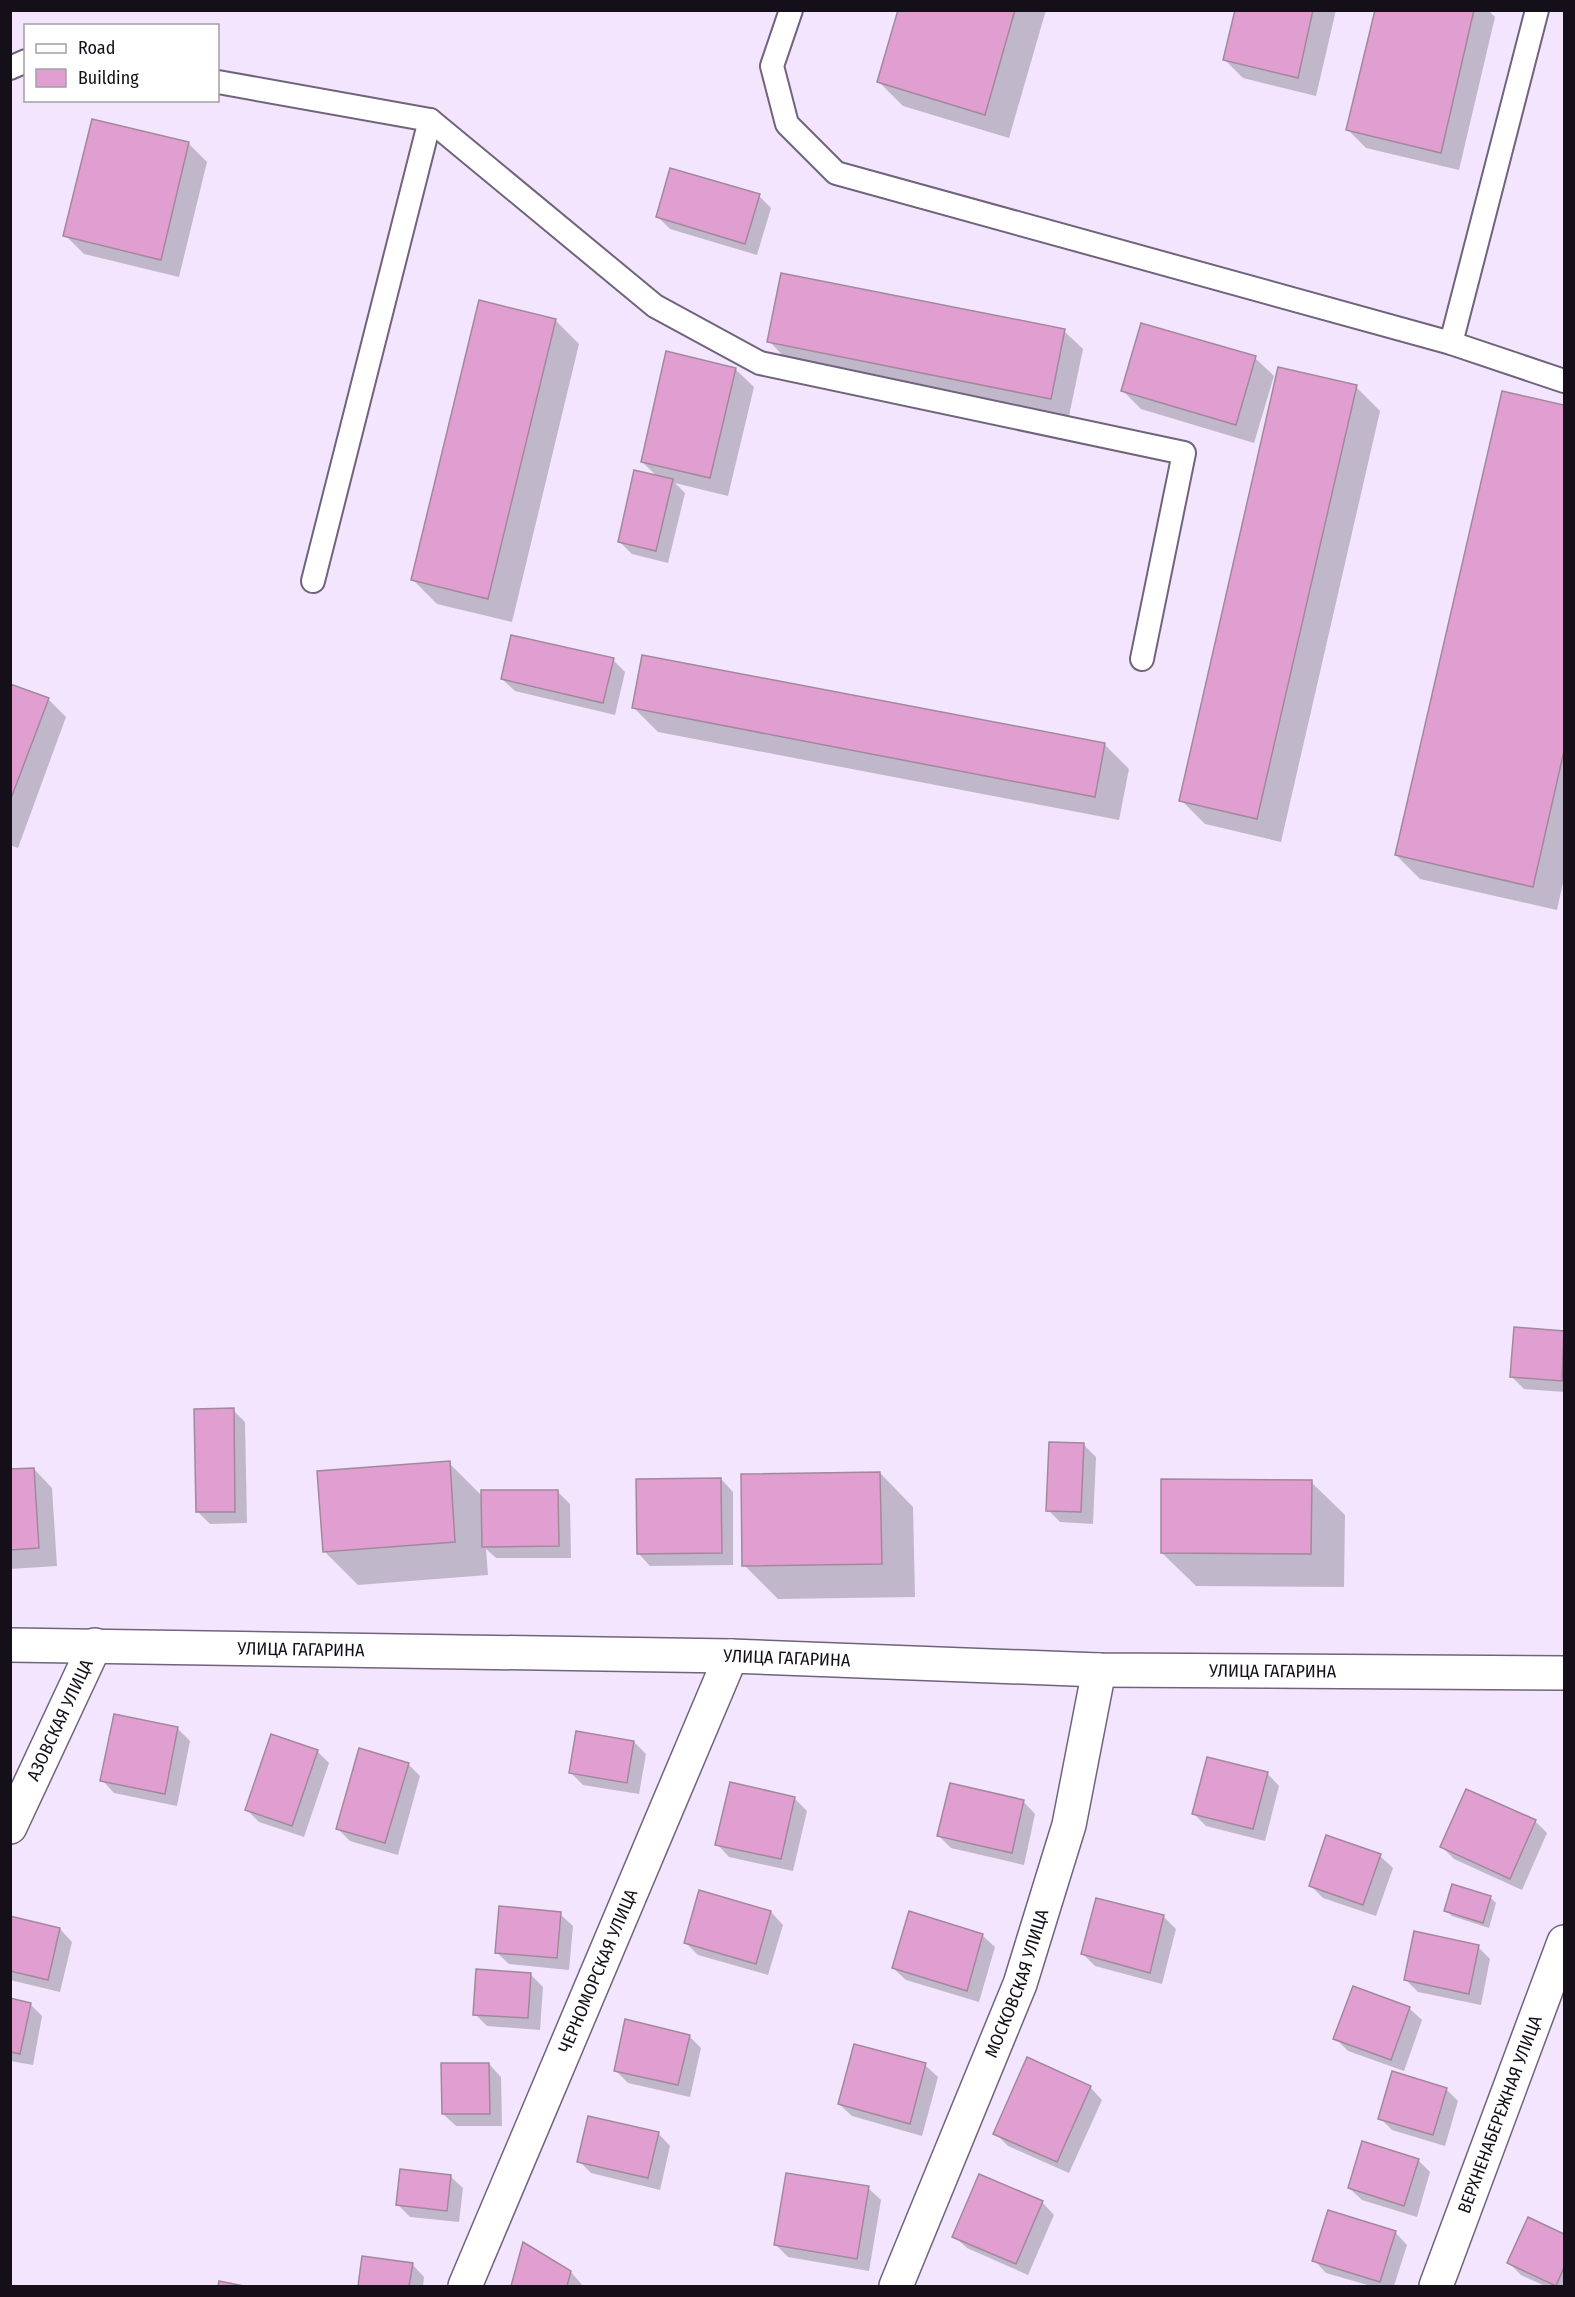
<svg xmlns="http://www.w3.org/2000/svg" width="1575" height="2297" font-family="'Fira Sans Condensed',sans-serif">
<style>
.shadow{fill:#0003}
.building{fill:#e09fd0;stroke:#a3889c;stroke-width:1.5}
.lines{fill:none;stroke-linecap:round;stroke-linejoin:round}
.lane-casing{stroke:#70637c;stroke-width:26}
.street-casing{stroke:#70637c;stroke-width:36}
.secondary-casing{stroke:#70637c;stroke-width:36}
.lane{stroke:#fff;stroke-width:22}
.street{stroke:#fff;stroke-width:33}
.secondary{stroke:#fff;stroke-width:33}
.labels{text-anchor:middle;stroke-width:4.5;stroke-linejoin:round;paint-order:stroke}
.street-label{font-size:18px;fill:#140f19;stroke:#fff}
</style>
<rect width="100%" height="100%" fill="#f2e5fd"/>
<g class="shadow">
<polygon points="900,10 1046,10 1009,138 903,106 879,82"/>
<polygon points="1237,10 1336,10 1316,96 1243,78 1225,60"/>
<polygon points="1376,10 1488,10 1495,17 1459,170 1366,148 1348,130"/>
<polygon points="188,143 207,162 179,277 84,254 65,235"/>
<polygon points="759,196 771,208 757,255 670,229 658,217"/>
<polygon points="555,320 579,344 512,622 437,604 413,580"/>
<polygon points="1064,331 1083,349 1069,416 787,360 769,341"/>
<polygon points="1255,358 1274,376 1254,443 1141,409 1123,391"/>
<polygon points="735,369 754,387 728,496 675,483 685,493 668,563 632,554 620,542 658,477 642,462"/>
<polygon points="1356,387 1380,411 1281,842 1205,824 1181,800"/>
<polygon points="1503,393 1564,407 1564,878 1557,910 1420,879 1396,855"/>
<polygon points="643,657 1105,745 1129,769 1119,820 658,732 634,708"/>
<polygon points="613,660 625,672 615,715 515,691 502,679"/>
<polygon points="10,685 48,699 66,717 18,848 10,845"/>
<polygon points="1515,1329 1564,1332 1564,1392 1524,1389 1511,1376"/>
<polygon points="233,1410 245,1422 247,1523 210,1524 198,1512"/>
<polygon points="1083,1444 1096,1457 1093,1524 1060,1522 1048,1510"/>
<polygon points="449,1463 483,1497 557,1491 570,1504 571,1558 496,1558 486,1549 488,1575 358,1585 324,1551"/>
<polygon points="34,1469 52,1488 57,1566 10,1569 10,1470"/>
<polygon points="880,1473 913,1507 915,1597 778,1599 744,1565"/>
<polygon points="721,1479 733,1492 733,1565 650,1566 638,1553"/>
<polygon points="1311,1482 1345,1515 1344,1587 1196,1586 1162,1553"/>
<polygon points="178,1729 190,1741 177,1806 114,1793 102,1780"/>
<polygon points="634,1742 646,1754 639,1794 583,1785 571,1773"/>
<polygon points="317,1751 329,1763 304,1837 259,1822 247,1810"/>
<polygon points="408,1764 420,1776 398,1855 350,1841 338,1829"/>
<polygon points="1267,1773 1279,1786 1265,1841 1206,1826 1194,1814"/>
<polygon points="794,1798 807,1811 793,1871 729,1857 717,1844"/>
<polygon points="1023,1801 1035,1814 1024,1865 951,1848 939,1836"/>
<polygon points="1535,1821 1547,1833 1522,1890 1454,1859 1442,1847"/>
<polygon points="1327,1837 1380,1856 1393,1868 1376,1916 1323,1898 1310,1885"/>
<polygon points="1453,1886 1491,1898 1496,1903 1489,1928 1452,1916 1446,1910"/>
<polygon points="1097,1900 1164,1917 1176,1929 1162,1984 1095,1966 1083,1954"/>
<polygon points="771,1912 783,1925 768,1975 698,1955 685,1942"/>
<polygon points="560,1914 573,1926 569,1970 509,1964 496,1952"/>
<polygon points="10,1917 60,1929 72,1942 60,1992 10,1980"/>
<polygon points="982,1935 995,1947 979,2002 906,1980 893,1968"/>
<polygon points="1478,1947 1490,1959 1481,2005 1418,1992 1405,1979"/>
<polygon points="530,1974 543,1987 540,2030 487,2026 475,2014"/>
<polygon points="10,2000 30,2004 42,2016 33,2065 10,2061"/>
<polygon points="1409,2008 1422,2020 1404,2071 1348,2051 1335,2038"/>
<polygon points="689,2036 701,2048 690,2097 628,2083 615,2070"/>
<polygon points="489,2064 501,2077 502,2126 456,2126 443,2114"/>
<polygon points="925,2065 938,2077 922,2136 852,2116 839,2104"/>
<polygon points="1090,2087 1102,2100 1069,2173 1008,2146 995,2133"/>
<polygon points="1446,2089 1458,2101 1445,2146 1392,2130 1380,2118"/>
<polygon points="658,2133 670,2146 660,2190 591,2173 579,2161"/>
<polygon points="1418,2160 1430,2172 1417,2217 1362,2200 1349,2188"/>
<polygon points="450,2176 463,2188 459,2222 410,2217 398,2205"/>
<polygon points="868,2188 881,2200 869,2271 788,2257 776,2245"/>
<polygon points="1042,2202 1054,2215 1028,2275 967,2248 954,2236"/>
<polygon points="1529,2219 1564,2236 1564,2286 1545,2286 1521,2275 1509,2263"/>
<polygon points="1395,2232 1407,2245 1394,2286 1371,2286 1326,2273 1314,2260"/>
<polygon points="524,2244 571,2272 583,2286 512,2286"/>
<polygon points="363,2257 412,2264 424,2277 423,2286 359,2286"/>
</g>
<g class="building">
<polygon points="898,10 1015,10 985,115 877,82"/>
<polygon points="1235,10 1313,10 1298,78 1223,60"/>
<polygon points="1375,10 1474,10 1441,153 1346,130"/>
<polygon points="92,119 189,142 161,260 63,236"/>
<polygon points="670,168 760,194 745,244 656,217"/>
<polygon points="781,273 1065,329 1051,399 767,342"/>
<polygon points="479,300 556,319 488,599 411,580"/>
<polygon points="1141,323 1256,356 1236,425 1121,391"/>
<polygon points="666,351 736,368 710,478 641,462"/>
<polygon points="1278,367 1357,385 1257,819 1179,801"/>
<polygon points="1502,391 1564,405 1564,751 1533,887 1395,855"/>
<polygon points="634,470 673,479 656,551 618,542"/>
<polygon points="511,635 614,658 603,703 501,679"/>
<polygon points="642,655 1105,743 1095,797 632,708"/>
<polygon points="10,684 49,698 10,801"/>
<polygon points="1514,1327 1564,1331 1562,1381 1510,1377"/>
<polygon points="234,1408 235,1512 196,1512 194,1409"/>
<polygon points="1049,1442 1084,1443 1081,1512 1046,1511"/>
<polygon points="450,1461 455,1542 323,1552 317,1471"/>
<polygon points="34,1468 39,1548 10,1550 10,1469"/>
<polygon points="880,1472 882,1564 742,1566 741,1474"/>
<polygon points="721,1478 722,1553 637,1554 636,1479"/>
<polygon points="1161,1479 1312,1480 1311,1554 1161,1553"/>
<polygon points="481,1490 558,1490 559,1546 482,1547"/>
<polygon points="114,1714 178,1727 165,1794 100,1781"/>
<polygon points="576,1731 634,1741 627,1783 569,1773"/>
<polygon points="271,1734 318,1750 292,1826 245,1810"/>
<polygon points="359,1748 409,1763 385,1843 336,1829"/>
<polygon points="1207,1757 1268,1772 1253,1829 1192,1814"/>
<polygon points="730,1782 795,1797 781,1859 715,1845"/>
<polygon points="950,1783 1024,1800 1012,1853 937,1836"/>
<polygon points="1466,1789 1536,1820 1510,1879 1440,1847"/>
<polygon points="1326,1835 1381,1854 1363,1905 1309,1886"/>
<polygon points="1452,1884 1491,1896 1483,1923 1444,1911"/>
<polygon points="699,1890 771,1911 756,1964 684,1943"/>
<polygon points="1096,1898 1164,1915 1150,1973 1081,1954"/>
<polygon points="499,1906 561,1912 557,1958 495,1953"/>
<polygon points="909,1911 983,1934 967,1991 892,1968"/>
<polygon points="10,1916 60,1928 48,1980 10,1971"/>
<polygon points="1414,1931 1479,1945 1469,1994 1404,1980"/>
<polygon points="476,1969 531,1973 528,2018 473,2015"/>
<polygon points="1353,1986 1410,2007 1391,2060 1333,2039"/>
<polygon points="10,1998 31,2003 20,2054 10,2052"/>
<polygon points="625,2019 690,2035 678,2085 614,2071"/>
<polygon points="854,2044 926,2063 910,2124 838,2104"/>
<polygon points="1027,2057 1091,2086 1057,2162 993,2134"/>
<polygon points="441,2063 489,2063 490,2114 442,2114"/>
<polygon points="1392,2071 1447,2088 1433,2135 1378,2119"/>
<polygon points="588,2116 659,2132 648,2178 577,2162"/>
<polygon points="1362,2141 1419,2159 1404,2206 1348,2188"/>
<polygon points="400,2169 451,2175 447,2211 396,2205"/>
<polygon points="786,2173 869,2186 857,2259 774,2245"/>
<polygon points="979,2174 1043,2201 1016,2264 952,2237"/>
<polygon points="1328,2210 1396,2231 1380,2282 1312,2261"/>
<polygon points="1528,2217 1564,2234 1564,2267 1556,2286 1507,2263"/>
<polygon points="523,2242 571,2271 567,2286 511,2286"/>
<polygon points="362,2256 413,2263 409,2286 358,2286"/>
<polygon points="219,2281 244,2286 218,2286"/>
</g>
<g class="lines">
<g class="lane-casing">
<g id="lane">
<polyline points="791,10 772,66 787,124 836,173 1451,343 1564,381"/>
<polyline points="10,68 26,61"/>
<polyline points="218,82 430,120 655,306 760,363 1184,453 1142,659"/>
<polyline points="1451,343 1537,10"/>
<polyline points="313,581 430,120"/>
</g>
</g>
<g class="street-casing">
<g id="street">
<path id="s1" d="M10,1827l85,-182"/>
<path id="s2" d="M465,2286l266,-630"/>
<path id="s3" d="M896,2286l124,-302 49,-159 30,-155"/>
<path id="s4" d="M1436,2286l128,-344"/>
</g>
</g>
<g class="secondary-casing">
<g id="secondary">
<path id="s5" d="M10,1645l721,11 368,14 465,3"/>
</g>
</g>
<use href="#lane" class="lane"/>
<use href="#street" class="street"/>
<use href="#secondary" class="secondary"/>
</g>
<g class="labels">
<g class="street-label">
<text dy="6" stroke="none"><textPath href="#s5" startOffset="291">УЛИЦА ГАГАРИНА</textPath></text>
<text dy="6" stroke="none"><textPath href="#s5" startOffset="777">УЛИЦА ГАГАРИНА</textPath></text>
<text dy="6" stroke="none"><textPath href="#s5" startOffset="1263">УЛИЦА ГАГАРИНА</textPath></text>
<text dy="6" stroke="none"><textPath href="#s1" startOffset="118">АЗОВСКАЯ УЛИЦА</textPath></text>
<text dy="6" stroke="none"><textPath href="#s2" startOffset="342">ЧЕРНОМОРСКАЯ УЛИЦА</textPath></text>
<text dy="6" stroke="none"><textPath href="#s3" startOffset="326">МОСКОВСКАЯ УЛИЦА</textPath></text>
<text dy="6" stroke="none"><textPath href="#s4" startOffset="183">ВЕРХНЕНАБЕРЕЖНАЯ УЛИЦА</textPath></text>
</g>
</g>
<rect width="1575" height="2297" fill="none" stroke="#140f19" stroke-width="24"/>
<rect x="24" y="24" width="195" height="78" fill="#ffffff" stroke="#a19fa3" stroke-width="1.5"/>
<rect x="36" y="44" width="30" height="9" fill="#ffffff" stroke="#a19fa3" stroke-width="1.5"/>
<text x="78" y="54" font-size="18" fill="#140f19">Road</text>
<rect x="36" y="69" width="30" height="18" fill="#e09fd0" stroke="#a19fa3" stroke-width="1.5"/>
<text x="78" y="84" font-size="18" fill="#140f19">Building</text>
</svg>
